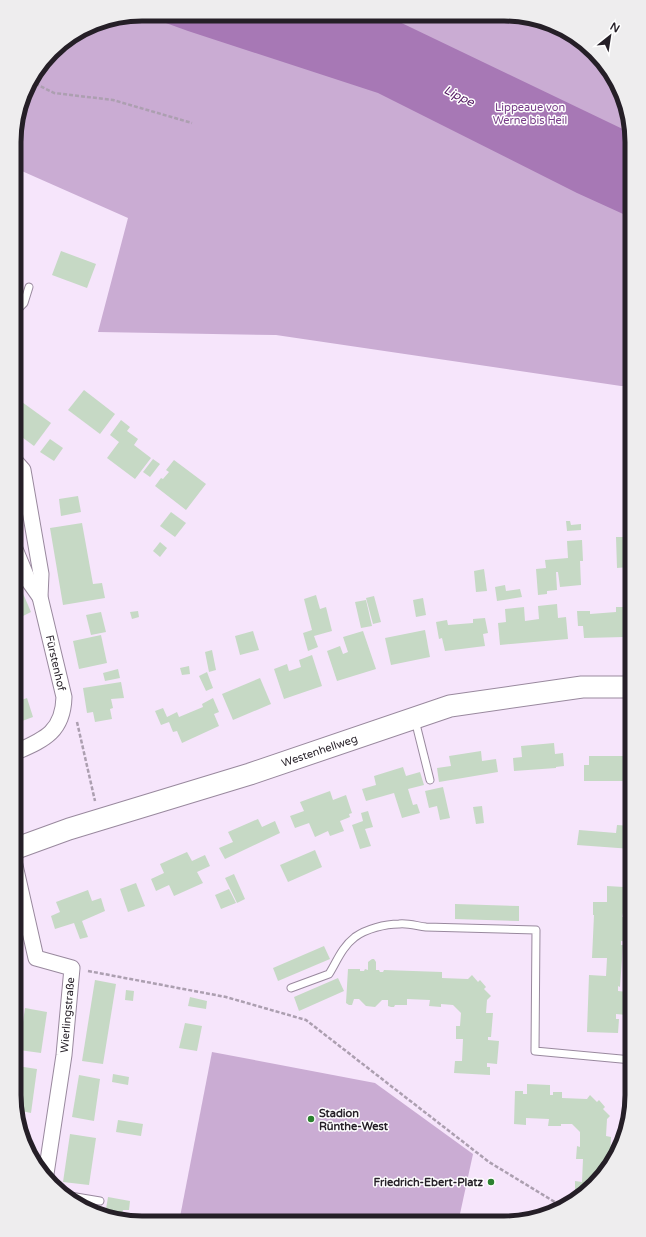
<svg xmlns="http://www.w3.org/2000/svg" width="646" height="1237" font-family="'Varela Round',sans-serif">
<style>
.green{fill:#caacd3}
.water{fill:#a778b5}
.building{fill:#c6d9c5}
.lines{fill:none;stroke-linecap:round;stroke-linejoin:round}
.service-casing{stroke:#99899e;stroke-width:9}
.minor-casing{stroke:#99899e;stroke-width:17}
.secondary-casing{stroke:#99899e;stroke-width:23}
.path{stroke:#ac9fb0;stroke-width:2.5;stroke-dasharray:4 2;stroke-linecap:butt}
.service{stroke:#fff;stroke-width:7}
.minor{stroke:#fff;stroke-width:15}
.secondary{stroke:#fff;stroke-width:21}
.poi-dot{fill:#2b812f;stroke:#fff;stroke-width:1.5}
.labels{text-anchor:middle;stroke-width:3;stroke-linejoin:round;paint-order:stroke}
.park-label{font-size:11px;fill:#753a86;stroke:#fff}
.street-label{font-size:11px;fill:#251f27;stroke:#fff}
.poi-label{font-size:11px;font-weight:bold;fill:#251f27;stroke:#fff;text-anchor:start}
.water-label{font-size:12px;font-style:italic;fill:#50145f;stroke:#fff}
.rim{fill:none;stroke:#251f27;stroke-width:5}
</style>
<rect width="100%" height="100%" fill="#f6e5fb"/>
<g class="green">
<polygon points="142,14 529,16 588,46 625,101 632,142 632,386 621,386 276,335 98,332 128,218 15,168 15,125 27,85 57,46 93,24"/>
<polygon points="212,1052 375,1083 473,1154 458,1223 179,1222"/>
</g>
<polygon class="water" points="141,14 387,16 631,133 632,142 632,218 577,193 378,93 188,31"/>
<g class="building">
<polygon points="61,251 96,264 87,288 52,275"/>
<polygon points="84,390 115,414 100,434 68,410"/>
<polygon points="15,397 51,423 34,446 15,432"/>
<polygon points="121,420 130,427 127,431 138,439 134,445 151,458 135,479 107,458 119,442 110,435"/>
<polygon points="50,439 63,448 54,461 40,452"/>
<polygon points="153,459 160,464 150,477 143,472"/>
<polygon points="174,460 206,484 186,510 155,486 161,478 163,479 169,472 166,470"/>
<polygon points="78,496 81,512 61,516 59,499"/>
<polygon points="171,512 186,523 175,537 160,526"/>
<polygon points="566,521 570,521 571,525 581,524 581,530 567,531"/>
<polygon points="82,523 93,584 102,583 105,598 63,605 50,528"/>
<polygon points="627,531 632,531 632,561 629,562 629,567 617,568 616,537 627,537"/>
<polygon points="582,540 583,561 580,561 581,585 560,587 558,572 556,572 557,590 547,591 547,594 538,595 536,569 546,568 545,560 568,558 567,541"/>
<polygon points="160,542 167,548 160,557 153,551"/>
<polygon points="484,569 487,591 476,592 474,571"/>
<polygon points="15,575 31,612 15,620"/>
<polygon points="505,585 506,591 520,589 522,597 497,601 495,587"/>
<polygon points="316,595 320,609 326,607 332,631 314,636 318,647 308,651 303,633 312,630 304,599"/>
<polygon points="374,596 381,622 373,624 366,598"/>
<polygon points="423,598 426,615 416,617 413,600"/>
<polygon points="366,600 372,626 361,628 355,602"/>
<polygon points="557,604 558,618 566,617 568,639 500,645 498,623 506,622 505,609 524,607 525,621 539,619 538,606"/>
<polygon points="616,607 627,607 628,624 624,624 624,637 584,638 583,626 578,626 577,611 590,611 590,614 616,612"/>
<polygon points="138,611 139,617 132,619 130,612"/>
<polygon points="101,612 106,632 91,635 86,615"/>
<polygon points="485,618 488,633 483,634 485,646 445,651 442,638 439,639 436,622 447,620 448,625 473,623 473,619"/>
<polygon points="425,630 430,657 391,665 385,638"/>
<polygon points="253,631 259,650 240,655 235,636"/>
<polygon points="363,631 376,669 337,681 327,651 340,646 343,654 348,652 343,637"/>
<polygon points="101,635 107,663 79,669 73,641"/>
<polygon points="212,650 216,670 209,672 205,652"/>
<polygon points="312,655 322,686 284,699 274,669 287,664 289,671 301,667 299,660"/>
<polygon points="189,666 190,674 182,675 180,668"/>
<polygon points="118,669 120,678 105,681 103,673"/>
<polygon points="207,672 213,688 206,691 199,676"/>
<polygon points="260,678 271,704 233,720 222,694"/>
<polygon points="121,682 124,698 111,699 113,708 110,709 112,719 95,722 93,712 87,713 83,688"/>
<polygon points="14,698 16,702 27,698 33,717 14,724"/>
<polygon points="213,698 219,712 214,714 219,726 182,743 177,731 173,732 169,722 161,725 155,711 163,708 167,717 177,712 179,717 203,707 202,704"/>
<polygon points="554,743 555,754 563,753 564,766 556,767 556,768 514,771 513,758 522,757 521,746"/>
<polygon points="481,751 482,761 496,759 498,772 439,782 437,768 451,766 449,756"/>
<polygon points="589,756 632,756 632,781 584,781 584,765 589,765"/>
<polygon points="403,767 406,776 420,772 424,785 408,789 413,805 417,804 420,813 402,818 394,793 366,801 362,789 376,785 374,776"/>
<polygon points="443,787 450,818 440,820 437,806 429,808 425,791"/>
<polygon points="330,791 333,800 346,795 352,813 349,814 350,817 340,821 344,831 330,836 328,831 315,837 309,823 295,828 290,816 304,811 300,802"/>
<polygon points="482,806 484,823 476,824 473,807"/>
<polygon points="368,811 373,827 365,829 371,846 360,849 352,825 363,821 361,813"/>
<polygon points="258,819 262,827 275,821 280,833 225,859 219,848 233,842 228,832"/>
<polygon points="617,825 632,826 632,849 577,845 579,830 616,833"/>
<polygon points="315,850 322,867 288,882 280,865"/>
<polygon points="187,852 192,861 205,855 210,866 197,872 203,883 174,896 169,885 156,891 151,879 164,873 160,864"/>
<polygon points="234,874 245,899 237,903 225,878"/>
<polygon points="136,883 145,906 128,912 120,889"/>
<polygon points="607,886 624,887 623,903 626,903 625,913 623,913 622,917 632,917 631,942 621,941 621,945 623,945 620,987 618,986 618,991 628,992 627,1015 616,1014 616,1019 619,1019 618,1033 587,1032 589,975 606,976 607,958 592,958 594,915 593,915 593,902 607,902"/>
<polygon points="229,889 236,903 221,909 215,895"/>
<polygon points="88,890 92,901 101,898 105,911 82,921 88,937 80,939 74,923 55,929 51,916 60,912 56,902"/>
<polygon points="455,904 519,906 519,921 455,919"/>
<polygon points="324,946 330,959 278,981 273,968"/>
<polygon points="372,959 374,959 376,962 376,970 379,970 380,972 383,972 384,970 442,972 442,978 468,979 472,975 478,982 480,980 486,987 484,989 491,996 487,1000 486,1013 493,1013 491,1037 488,1037 488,1040 499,1041 497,1064 487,1063 487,1067 490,1067 490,1075 454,1073 455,1061 462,1061 463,1039 456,1039 456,1026 460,1026 461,1013 453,1005 441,1004 441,1007 429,1006 430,1000 407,999 407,1005 395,1005 394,1007 391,1007 388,1006 388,1000 382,1000 375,1007 366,1006 359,999 354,999 352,1005 349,1005 346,1003 348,969 360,969 360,971 364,971 365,969 368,970 368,962"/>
<polygon points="14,978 18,979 15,997 14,997"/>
<polygon points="338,978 344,991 299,1011 294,997"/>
<polygon points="95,980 116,984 103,1064 82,1061"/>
<polygon points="126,990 134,991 133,1001 125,1000"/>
<polygon points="190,997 207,1001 206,1009 188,1006"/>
<polygon points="25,1008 47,1012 41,1053 19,1050"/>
<polygon points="185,1023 202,1026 197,1051 179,1048"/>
<polygon points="17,1066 37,1069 31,1113 17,1110 14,1095 14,1085"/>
<polygon points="113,1074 129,1077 128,1085 112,1082"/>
<polygon points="79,1075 100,1079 94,1121 72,1117"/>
<polygon points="527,1084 550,1085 550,1095 553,1095 553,1092 562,1092 562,1098 587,1099 590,1095 597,1102 599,1100 605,1107 603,1109 610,1116 607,1119 606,1136 611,1137 610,1157 608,1157 608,1160 613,1160 605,1173 583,1194 575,1194 575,1181 582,1182 583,1159 576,1159 577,1146 580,1147 580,1132 572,1124 561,1124 561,1126 548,1126 549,1119 526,1118 526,1125 514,1124 515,1091 523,1091 523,1094 527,1094"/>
<polygon points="118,1120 143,1124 141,1136 116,1132"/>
<polygon points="19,1129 26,1129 25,1142 21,1136"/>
<polygon points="70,1134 96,1138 89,1185 63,1182"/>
<polygon points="108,1197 130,1201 129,1210 123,1210 121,1218 105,1215"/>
</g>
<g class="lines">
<g class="service-casing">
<g id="service">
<polyline points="15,312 24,303 29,287"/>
<polyline points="415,720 430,780"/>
<path d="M291,988l38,-14c8,-13 13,-27 26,-37 11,-8 30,-13 44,-13 9,-1 18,2 27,3 37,1 73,2 110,3l-1,121 97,9"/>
<polyline points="64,1195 100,1201"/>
</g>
</g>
<g class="minor-casing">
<g id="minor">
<polyline points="15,549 28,580 40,597"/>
<path d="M14,753c29,-13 49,-20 50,-56l-24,-100 1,-23 -18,-104 -8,-9"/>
<polyline points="14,861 36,958 72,968 64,1055 46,1174"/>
</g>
</g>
<g class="secondary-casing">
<g id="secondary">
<path id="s1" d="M14,849l55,-20 181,-55 200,-68 132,-19h50"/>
</g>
</g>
<g class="path">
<polyline points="30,81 54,93 113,100 192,123"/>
<polyline points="77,722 95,801"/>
<polyline points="88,971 226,997 306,1020 489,1162 563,1207"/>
</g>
<use href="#service" class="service"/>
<use href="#minor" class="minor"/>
<use href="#secondary" class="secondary"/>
</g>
<g class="poi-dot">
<circle cx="311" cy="1119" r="4"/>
<circle cx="491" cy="1182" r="4"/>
</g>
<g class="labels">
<g class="park-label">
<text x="530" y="111">Lippeaue von<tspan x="530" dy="13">Werne bis Heil</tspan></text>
</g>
<g class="street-label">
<text transform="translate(56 663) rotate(77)" y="4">Fürstenhof</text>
<text dy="4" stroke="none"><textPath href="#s1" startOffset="321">Westenhellweg</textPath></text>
<text transform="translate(67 1015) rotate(-85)" y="4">Wierlingstraße</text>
</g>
<g class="poi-label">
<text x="319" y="1117">Stadion<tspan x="319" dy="13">Rünthe-West</tspan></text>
<text x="483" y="1186" text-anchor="end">Friedrich-Ebert-Platz</text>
</g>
<g class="water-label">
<text transform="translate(459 96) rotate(26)" y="4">Lippe</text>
</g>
</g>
<path d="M0 0H646V1237H0ZM142 21H504A121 121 0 0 1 625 142V1095A121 121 0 0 1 504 1216H142A121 121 0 0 1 21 1095V142A121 121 0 0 1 142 21Z" fill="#eeedee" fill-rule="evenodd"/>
<path class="rim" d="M142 21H504A121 121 0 0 1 625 142V1095A121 121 0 0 1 504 1216H142A121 121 0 0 1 21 1095V142A121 121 0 0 1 142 21Z"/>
<g transform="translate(610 36) rotate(30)" stroke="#ffffff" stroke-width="3" paint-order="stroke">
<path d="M0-3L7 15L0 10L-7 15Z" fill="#251f27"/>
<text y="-6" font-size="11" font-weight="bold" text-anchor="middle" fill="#251f27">N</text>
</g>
</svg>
